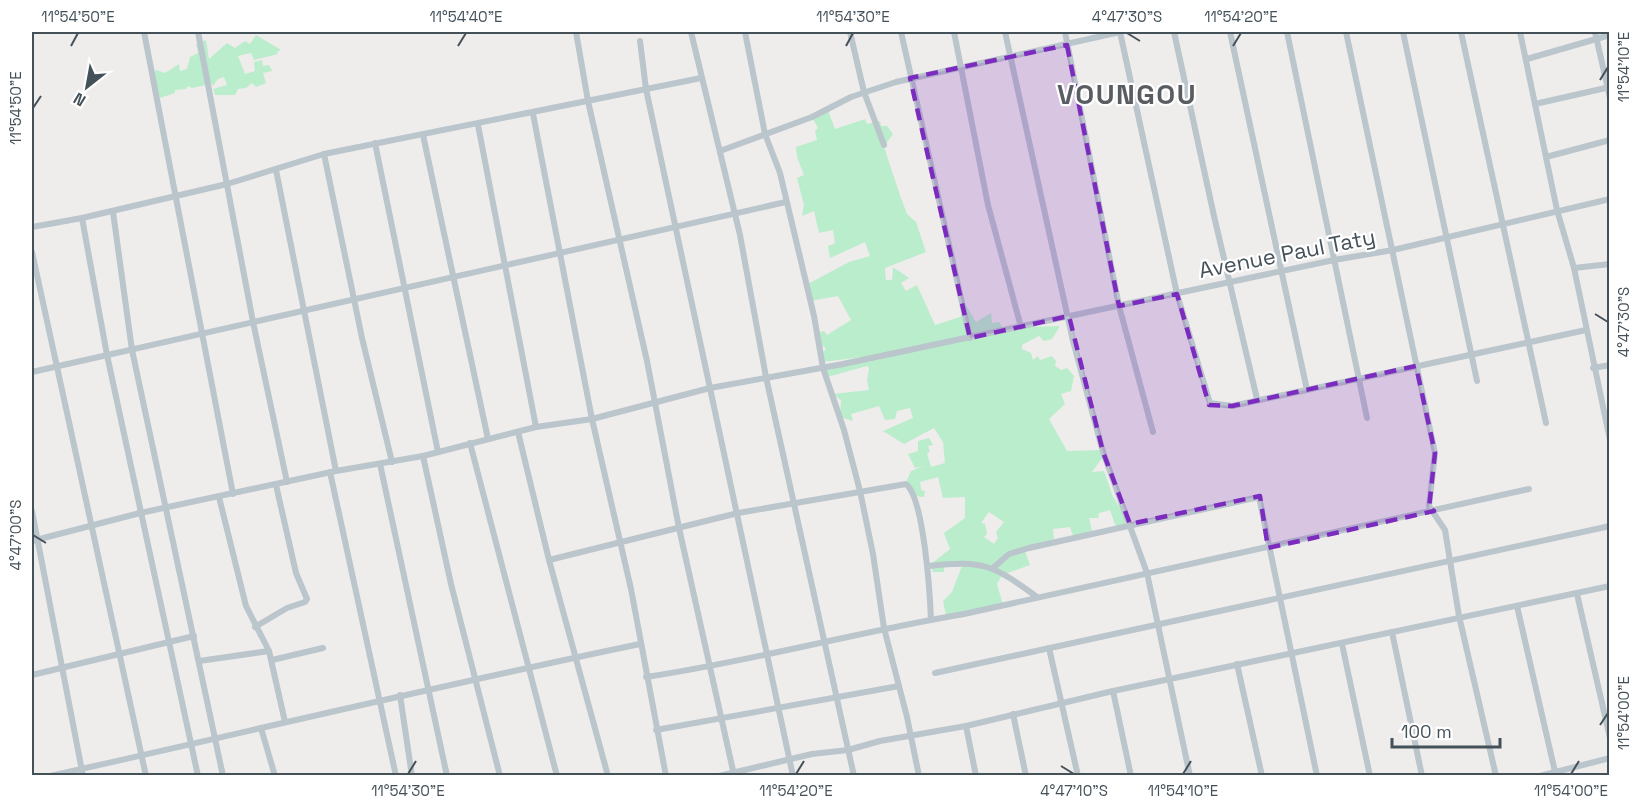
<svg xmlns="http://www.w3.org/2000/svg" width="1641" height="807" font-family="'Space Grotesk',sans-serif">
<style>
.green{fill:#baedcb;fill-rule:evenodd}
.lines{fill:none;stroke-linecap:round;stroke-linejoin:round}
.minor{stroke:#bac5cc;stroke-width:6}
.marked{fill:#7b2cbf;fill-opacity:0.2;stroke:#7b2cbf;stroke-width:4.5;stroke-dasharray:12 8;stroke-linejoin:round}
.ticks{fill:none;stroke:#455159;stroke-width:2}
.labels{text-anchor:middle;stroke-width:4.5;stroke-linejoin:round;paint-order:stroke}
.street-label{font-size:22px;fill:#455159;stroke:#fff}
.district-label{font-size:28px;font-weight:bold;letter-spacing:1.5px;fill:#595d61;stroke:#fff}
.neatline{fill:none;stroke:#455159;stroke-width:2}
.ticks-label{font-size:15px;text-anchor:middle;fill:#455159}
</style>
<rect width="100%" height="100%" fill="#efecec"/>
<g class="green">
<polygon points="256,35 281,50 277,52 278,54 254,60 251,53 238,56 245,74 255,71 254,62 262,60 263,66 269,65 272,71 263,73 266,83 256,87 252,83 246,88 238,89 235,95 215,95 213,89 227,85 224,77 218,79 213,86 209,81 206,85 192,88 188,86 186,89 175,90 175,93 160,98 153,75 156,70 165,73 179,64 180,71 187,69 190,57 198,53 196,44 206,40 209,59 227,43 235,48 245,41 250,44"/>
<path d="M828,110l7,19 30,-10 2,5 13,-3 1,5h6l6,8 -9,13 17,51 6,16 9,8 10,30 -41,16 1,12h6l1,-13 16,11 -8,5 5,8 11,-6 18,40 25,-8 4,-5 -6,-12 2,-5 16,27 15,-9 1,10 7,-1 4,6 57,-2 -8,13 -8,2 -5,-5 -17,9v4l9,4 2,7 5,-4 2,4 12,-4 4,5 -1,5 6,4 6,-2 7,8 -3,15 -10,3 4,10 -16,15 18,32 37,-1 1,4 -13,18 12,-1 9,26 12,18 1,9 -10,3 -6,-17 -11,3 -1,5h-9l3,13 -19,5 -3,-9 -17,2 1,10 -29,12 5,14 -28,10 -5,9 6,21 -57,10 -3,-14 9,-9 10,-26 -18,1v5h-11l-2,-8 19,-15 -6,-16 21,-15v-21l-22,1 -5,-21 -18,5 1,8 4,1 -1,6 -10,-1 -7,-16 4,-9 12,-5 -8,2 -7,-14 10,-3v-10l11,-3 4,7 -5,1 2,6 -3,1 4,14 14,-4 -2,-21 -9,-14 -30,16 -21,-13 30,-13 -3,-10 -13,3 -2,8 -10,1 -6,-14 -28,8 2,7 -13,-4 1,-17 -8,-6 36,-4 -2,-10 2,-12 -2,-2 -40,11 -3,-7 54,-15 -55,7 -2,-10 5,-2 -2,-4 -4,3 -3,-16 7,-2 3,4 24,-15 -13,-24 -28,5 -4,-16 43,-23 21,-6 -5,-14 -35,16 -2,-12 7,-3 -2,-13 -14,3 -5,-22 -12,5 2,-11 -7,-27 7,-3 -7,-18 -1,-10 21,-7 -2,-9 3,-3 -8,-14zM989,512l15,10 -8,10 2,6 -4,6 -10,-7 3,-3 -2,-10 -4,-1z"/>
</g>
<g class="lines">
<g class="minor">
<polyline points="144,32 233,494"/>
<polyline points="198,32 253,322 287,482"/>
<polyline points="576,32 588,101 647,361 679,528 734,775"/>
<polyline points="691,32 740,235 766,377 854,776"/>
<polyline points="745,32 765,134 780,173 814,316 823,368 844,430 860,491 873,554 884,628 907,717 919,776"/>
<polyline points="850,32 864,92 884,145"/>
<polyline points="901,32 970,338"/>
<polyline points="954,32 988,205 1021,327"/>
<polyline points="1005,32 1073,341 1103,452 1147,573 1190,776"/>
<polyline points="1065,32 1119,306 1153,432"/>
<polyline points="1120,32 1177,294 1210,403 1232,406 1586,330"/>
<polyline points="1174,32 1214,216 1257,399"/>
<polyline points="1230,32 1307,390"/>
<polyline points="1287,32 1367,418"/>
<polyline points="1346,32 1435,453 1429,506 1445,530 1459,616 1496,776"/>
<polyline points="1403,32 1477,381"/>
<polyline points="1461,32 1546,423"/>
<polyline points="1520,32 1557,210 1574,268 1610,440"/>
<polyline points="1595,32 1610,98"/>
<polyline points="640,41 646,89 793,776"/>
<polyline points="1527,59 1610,35"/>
<polyline points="1535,104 1610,87"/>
<polyline points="533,114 592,419 631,589 666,776"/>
<polyline points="478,125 536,427"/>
<polyline points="423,135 488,439"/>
<polyline points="375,143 438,452"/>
<polyline points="720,151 812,117 851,97 896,82 1120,32"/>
<polyline points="324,154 362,338 392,462"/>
<polyline points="1546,157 1610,140"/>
<polyline points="276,170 336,471"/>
<polyline points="113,212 132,350 223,776"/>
<polyline points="82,218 107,355 198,776"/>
<polyline points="32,227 82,218 227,184 324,154 701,78"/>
<polyline points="32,252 146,776"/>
<polyline points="1574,268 1610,264"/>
<polyline points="1593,368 1610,365"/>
<polyline points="32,372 786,202"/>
<polyline points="518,432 549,560 608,776"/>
<polyline points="470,443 557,776"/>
<polyline points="423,456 451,584 500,776"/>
<polyline points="380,464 447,776"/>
<polyline points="330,472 396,776"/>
<polyline points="219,497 246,606 269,651 285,722"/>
<polyline points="32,511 83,776"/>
<polyline points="32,541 140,513 336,471 423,456 536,427 592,419 710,388 843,364 1334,260 1393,250 1610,199"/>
<path d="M549,560l189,-47 168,-29c18,14 24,111 25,136"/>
<path d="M929,566c55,-6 64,-1 108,31"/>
<polyline points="993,568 1009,554 1029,548 1259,497 1317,776"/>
<polyline points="1577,594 1610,738"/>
<polyline points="1517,606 1556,776"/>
<polyline points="255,627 287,608 305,602 307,599 296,573 276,485"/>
<polyline points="1392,632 1422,776"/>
<polyline points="1342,644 1370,776"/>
<polyline points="1049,648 1078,776"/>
<polyline points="272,660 323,648"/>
<polyline points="199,661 269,651"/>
<polyline points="1237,664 1262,776"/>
<polyline points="935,673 1610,526"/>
<polyline points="32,675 194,636"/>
<path d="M646,677c107,-16 211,-45 318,-63l565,-125"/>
<polyline points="1113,691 1131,776"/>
<polyline points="400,695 412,776"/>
<polyline points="1013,714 1026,776"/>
<polyline points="966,726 976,776"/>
<polyline points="261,728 275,776"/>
<polyline points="656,730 899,686"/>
<path d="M50,776c197,-44 392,-91 590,-132"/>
<polyline points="719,776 812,754 848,750 880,741 966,726 1113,691 1610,586"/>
<polyline points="1540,776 1610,758"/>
</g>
</g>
<path class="marked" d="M1067,45l52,261 58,-12 32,111 23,1 184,-40 19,87 -6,55 5,3 -166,37 -8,-52 -130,28 -27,-72 -34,-136 -99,22 -60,-260z"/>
<path class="ticks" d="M1127,33l13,8M71,46l7,-13M458,46l8,-13M846,46l7,-13M1233,46l8,-13M1600,80l8,-13M33,108l8,-12M1595,314l13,8M33,535l13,8M1600,725l8,-12M1061,766l13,8M408,774l8,-13M796,774l8,-13M1183,774l8,-13M1571,774l8,-13"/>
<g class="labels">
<g class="street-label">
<text transform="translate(1287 253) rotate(-11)" y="8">Avenue Paul Taty</text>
</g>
<g class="district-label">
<text x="1127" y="104">VOUNGOU</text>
</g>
</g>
<rect width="1641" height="807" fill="none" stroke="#ffffff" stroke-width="66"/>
<g transform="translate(87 87) rotate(211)" stroke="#ffffff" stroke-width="4.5" paint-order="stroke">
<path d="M0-4.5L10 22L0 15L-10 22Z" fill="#455159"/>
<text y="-9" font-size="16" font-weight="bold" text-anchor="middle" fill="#455159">N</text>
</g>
<path d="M1392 738v9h108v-9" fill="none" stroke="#455159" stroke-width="3"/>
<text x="1401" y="738" font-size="18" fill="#455159" stroke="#ffffff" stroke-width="4.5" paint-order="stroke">100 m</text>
<rect x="33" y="33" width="1575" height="741" class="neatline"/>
<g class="ticks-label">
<text x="78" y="22">11°54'50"E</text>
<text x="466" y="22">11°54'40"E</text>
<text x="853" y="22">11°54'30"E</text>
<text x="1127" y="22">4°47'30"S</text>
<text x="1241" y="22">11°54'20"E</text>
<text transform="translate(1624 67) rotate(-90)" y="5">11°54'10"E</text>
<text transform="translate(16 108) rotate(-90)" y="5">11°54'50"E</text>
<text transform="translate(1624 322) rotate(-90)" y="5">4°47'30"S</text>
<text transform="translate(16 535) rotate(-90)" y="5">4°47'00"S</text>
<text transform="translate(1624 713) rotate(-90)" y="5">11°54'00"E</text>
<text x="408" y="796">11°54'30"E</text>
<text x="796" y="796">11°54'20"E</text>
<text x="1074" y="796">4°47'10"S</text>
<text x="1183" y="796">11°54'10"E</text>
<text x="1571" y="796">11°54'00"E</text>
</g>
</svg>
